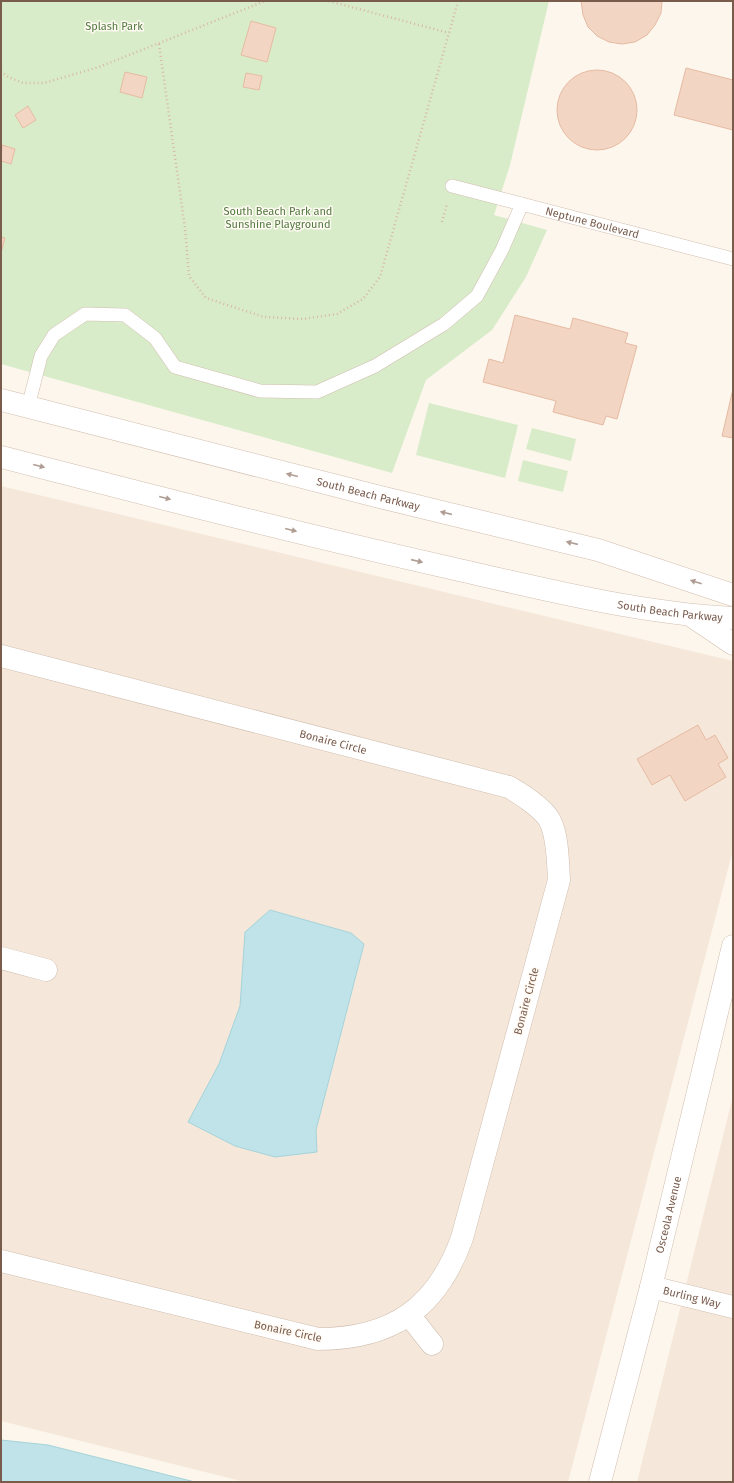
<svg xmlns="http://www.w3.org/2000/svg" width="734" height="1483" font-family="'Fira Sans',sans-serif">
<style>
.residential{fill:#f5e8da}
.green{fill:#d8ecc9}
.water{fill:#bfe3e8;stroke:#a5d3da}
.building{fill:#f3d5c3;stroke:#e6bba3}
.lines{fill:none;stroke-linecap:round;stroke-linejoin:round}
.service-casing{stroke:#d1beb0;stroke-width:14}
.minor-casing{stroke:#d1beb0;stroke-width:23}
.tertiary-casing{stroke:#d1beb0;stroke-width:23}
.path{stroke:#d9b8a5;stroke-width:2.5;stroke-dasharray:1 3;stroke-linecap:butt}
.service{stroke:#fff;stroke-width:13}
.minor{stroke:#fff;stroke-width:22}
.tertiary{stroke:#fff;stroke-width:22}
.oneway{fill:#af9d94}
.labels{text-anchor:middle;stroke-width:3;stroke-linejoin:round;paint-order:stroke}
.park-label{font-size:11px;fill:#537a41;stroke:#fffaf3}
.street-label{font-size:11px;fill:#7a5c4d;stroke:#fffaf3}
</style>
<rect width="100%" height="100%" fill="#fdf6ec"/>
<g class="residential">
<polygon points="1,486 733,661 733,850 568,1482 245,1482 1,1421"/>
<polygon points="733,1096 733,1482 637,1482"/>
</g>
<g class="green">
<polygon points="1,1 549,1 510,165 494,215 547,230 526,277 492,330 426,380 392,473 1,364"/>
<polygon points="429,403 518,425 505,478 416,455"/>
<polygon points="532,428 576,439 571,461 526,449"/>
<polygon points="523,460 568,471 563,492 518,481"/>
</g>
<g class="water">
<polygon points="270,910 351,933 364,944 316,1130 317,1152 275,1157 235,1146 188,1122 219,1064 240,1006 245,932"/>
<polygon points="1,1440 48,1445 195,1482 1,1482"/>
</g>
<g class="building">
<polygon points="581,1 662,1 661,13 655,25 647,35 635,42 622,44 609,42 597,36 588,27 583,15"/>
<polygon points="251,21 276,28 267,62 241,55"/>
<polygon points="686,68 733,80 733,130 674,115"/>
<circle cx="597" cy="110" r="40"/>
<polygon points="125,72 147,77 142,98 120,92"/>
<polygon points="246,73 262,76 259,90 243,87"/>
<polygon points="28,106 36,120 23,128 15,115"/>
<polygon points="2,145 15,149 11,164 1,161"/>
<polygon points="1,237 5,238 1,253"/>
<polygon points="515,315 570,329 573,318 628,333 625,343 637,346 617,419 606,416 603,425 553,412 556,401 483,382 489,359 503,363"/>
<polygon points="733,389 733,438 722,436"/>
<polygon points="698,725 706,740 715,735 728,758 718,764 726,777 685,801 670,775 652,785 637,759"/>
</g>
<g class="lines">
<g class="service-casing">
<g id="service">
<path id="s1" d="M452,186l281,73"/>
<polyline points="28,407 41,356 54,335 85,314 125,315 155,338 175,367 260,391 317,392 375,366 444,324 477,296 502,250 522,204"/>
</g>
</g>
<g class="minor-casing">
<g id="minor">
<path id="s2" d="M1,656l508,131c12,7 35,22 41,34 8,15 8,43 9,59l-97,358c-25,70 -70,101 -144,101l-317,-78"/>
<polyline points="1,958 46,970"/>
<path id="s3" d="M651,1287l82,20"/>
<polyline points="409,1315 432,1344"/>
</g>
</g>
<g class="tertiary-casing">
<g id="tertiary">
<path id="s4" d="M1,400l379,97 218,53 135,45"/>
<path id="s5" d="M1,457c151,39 302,78 454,112 92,21 184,44 278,49"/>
<polyline points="690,615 733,644"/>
<path id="s6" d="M600,1482l51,-195 82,-341"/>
</g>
</g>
<g class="path">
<polyline points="329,1 449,33"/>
<polyline points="159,44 185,228 189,276 206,298 264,317 303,319 337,314 363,299 380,277 458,1"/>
<polyline points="1,71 8,77 23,83 44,83 99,67 265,1"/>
<polyline points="442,222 447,204"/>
</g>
<use href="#service" class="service"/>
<use href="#minor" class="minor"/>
<use href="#tertiary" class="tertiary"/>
</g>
<defs><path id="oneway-solid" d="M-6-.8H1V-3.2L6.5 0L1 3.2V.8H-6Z"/></defs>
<g class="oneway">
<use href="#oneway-solid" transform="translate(39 466) rotate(14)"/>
<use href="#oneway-solid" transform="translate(292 475) rotate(-166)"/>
<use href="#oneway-solid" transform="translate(165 498) rotate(14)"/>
<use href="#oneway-solid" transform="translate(446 513) rotate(-167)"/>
<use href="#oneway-solid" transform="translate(291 530) rotate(14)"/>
<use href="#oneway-solid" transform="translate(572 543) rotate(-167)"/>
<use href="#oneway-solid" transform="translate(417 561) rotate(13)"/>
<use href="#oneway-solid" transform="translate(696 582) rotate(-162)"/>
</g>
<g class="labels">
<g class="park-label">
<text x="114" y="30">Splash Park</text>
<text x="278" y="215">South Beach Park and<tspan x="278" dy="13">Sunshine Playground</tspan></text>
</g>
<g class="street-label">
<text dy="4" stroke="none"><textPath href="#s1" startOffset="145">Neptune Boulevard</textPath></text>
<text dy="4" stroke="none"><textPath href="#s4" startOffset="379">South Beach Parkway</textPath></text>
<text dy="4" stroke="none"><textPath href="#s5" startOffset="687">South Beach Parkway</textPath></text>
<text dy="4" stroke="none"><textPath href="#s2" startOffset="343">Bonaire Circle</textPath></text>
<text transform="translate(526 1001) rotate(-75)" y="4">Bonaire Circle</text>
<text dy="4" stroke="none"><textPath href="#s6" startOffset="276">Osceola Avenue</textPath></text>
<text dy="4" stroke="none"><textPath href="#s3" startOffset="42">Burling Way</textPath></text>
<text transform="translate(288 1331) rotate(12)" y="4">Bonaire Circle</text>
</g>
</g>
<rect width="734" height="1483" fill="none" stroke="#7a5c4d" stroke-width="4"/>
</svg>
